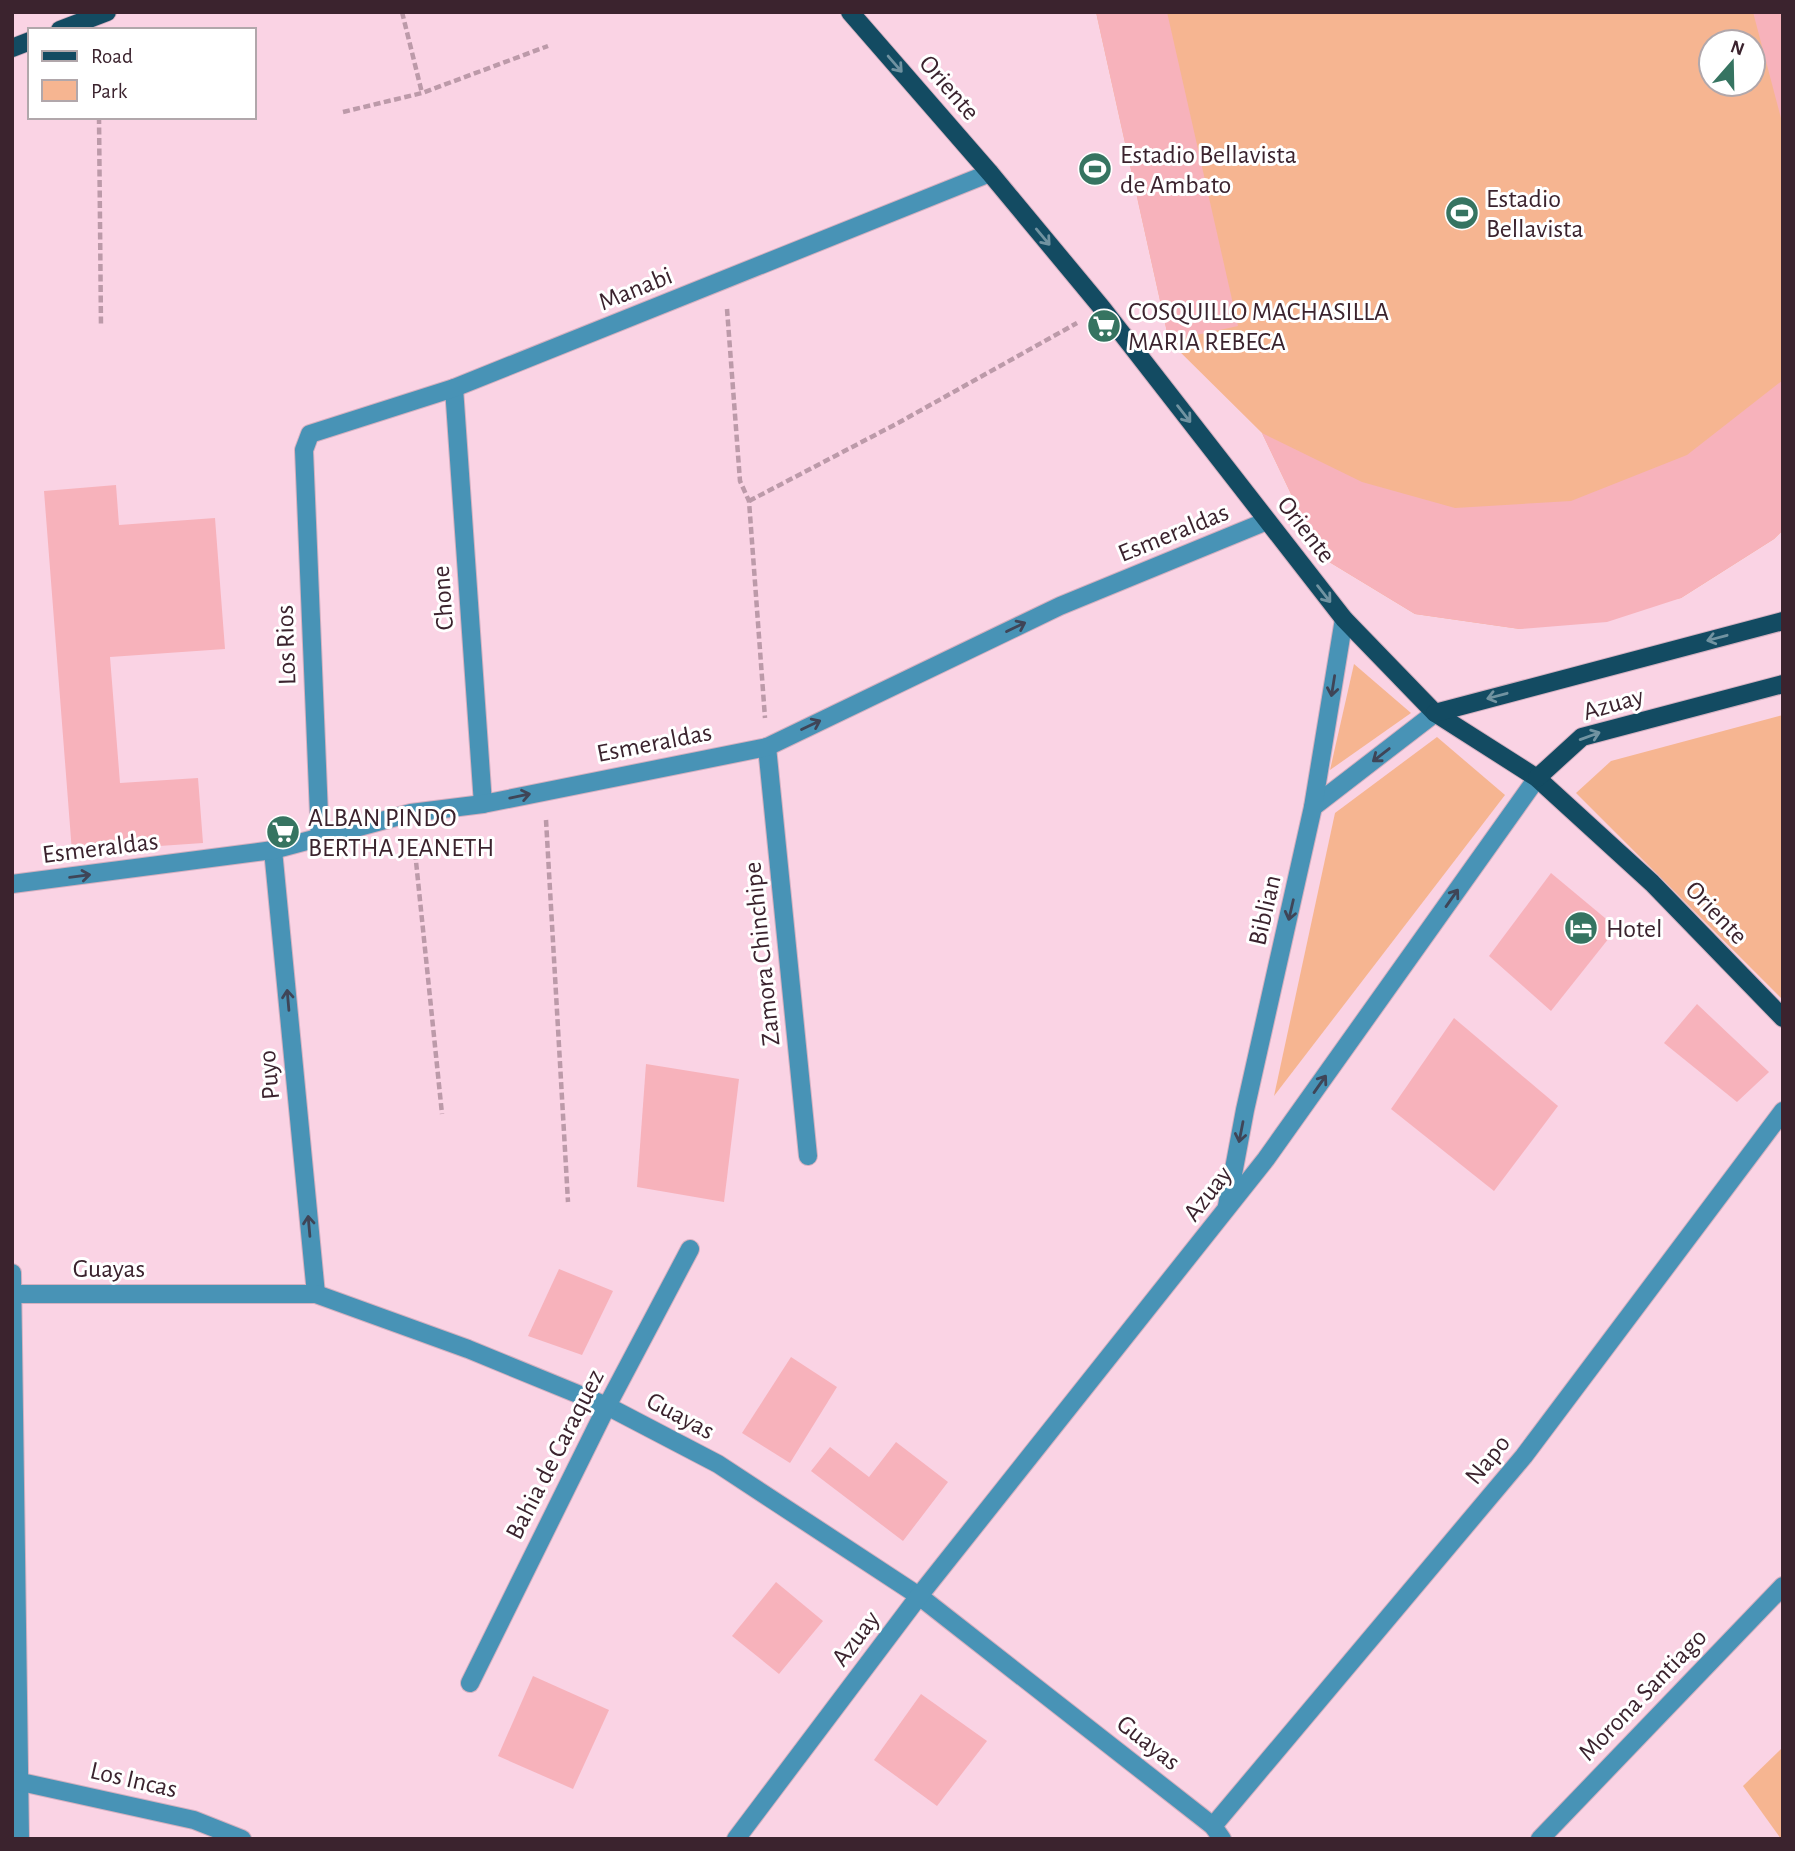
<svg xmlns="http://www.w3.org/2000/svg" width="1795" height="1851" font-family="'Alegreya Sans',sans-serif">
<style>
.green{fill:#f6b591;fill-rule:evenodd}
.building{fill:#f7b2bb}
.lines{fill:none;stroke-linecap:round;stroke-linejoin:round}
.minor-casing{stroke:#d4b0c0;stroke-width:20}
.major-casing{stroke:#d4b0c0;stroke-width:20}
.path{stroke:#bc9aa9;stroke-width:4.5;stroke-dasharray:7 3.5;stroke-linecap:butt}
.minor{stroke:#4893b6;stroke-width:18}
.major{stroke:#134b62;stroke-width:18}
.oneway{stroke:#7193a1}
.oneway2{stroke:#3f4557}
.labels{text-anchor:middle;stroke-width:6;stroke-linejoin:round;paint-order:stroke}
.street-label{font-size:26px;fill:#3b232e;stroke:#fff}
.poi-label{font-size:26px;fill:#3b232e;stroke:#fff;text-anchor:start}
</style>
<rect width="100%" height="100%" fill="#fad3e4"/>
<g class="green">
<path d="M1096,12h687v518l-9,9 -93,59 -161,31 -105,-15 -94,-57 -59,-124 -93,-92zM1711,42h42v42h-42z"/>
<polygon points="1354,664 1411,713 1330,770"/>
<polygon points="1783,715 1783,1000 1576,793 1611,761"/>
<polygon points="1437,737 1505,795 1274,1096 1335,813"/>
<polygon points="1783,1747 1783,1839 1781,1839 1743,1786"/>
</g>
<g class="building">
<polygon points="1096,12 1167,12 1238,326 1169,341"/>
<polygon points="1753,12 1783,12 1783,122 1782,122"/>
<polygon points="1783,380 1783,530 1774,539 1681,598 1607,622 1520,629 1415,614 1321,557 1262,433 1362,482 1455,508 1571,501 1687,455"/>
<polygon points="116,485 119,525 215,518 225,649 110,657 120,783 198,778 203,843 72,852 44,491"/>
<polygon points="1551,873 1617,928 1551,1011 1489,956"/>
<polygon points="1697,1004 1769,1072 1737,1102 1664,1043"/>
<polygon points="1454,1018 1558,1106 1494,1191 1391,1109"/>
<polygon points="646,1064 739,1079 724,1202 637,1187"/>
<polygon points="559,1269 613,1291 582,1355 528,1336"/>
<polygon points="791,1357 837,1387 790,1463 742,1433"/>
<polygon points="896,1442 948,1482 903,1541 811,1471 830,1447 869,1477"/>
<polygon points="776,1582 823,1621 779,1674 732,1636"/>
<polygon points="533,1676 609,1710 573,1789 498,1756"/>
<polygon points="921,1694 987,1741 937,1806 874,1760"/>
</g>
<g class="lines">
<g class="minor-casing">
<g id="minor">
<polyline points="454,388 483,804"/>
<polyline points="767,747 808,1156"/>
<polyline points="1313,807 1435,713"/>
<polyline points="320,839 304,450 310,434 454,388 990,173"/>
<polyline points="273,850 316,1294"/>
<polyline points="12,884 273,850 411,813 483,804 767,747 1060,606 1267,521"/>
<polyline points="1227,1206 1245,1110 1313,807 1344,619"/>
<polyline points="12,1273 20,1839"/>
<polyline points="12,1294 316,1294 468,1349 607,1406 718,1464 919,1596 1213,1826 1222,1839"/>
<polyline points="470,1683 607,1406 690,1249"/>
<polyline points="12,1780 194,1820 242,1839"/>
<polyline points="1213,1826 1524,1456 1783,1111"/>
<polyline points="736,1839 919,1596 1266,1159 1537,778"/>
<polyline points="1540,1839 1783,1586"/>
</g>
</g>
<g class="major-casing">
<g id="major">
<polyline points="850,12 990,173 1102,308 1344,619 1435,713 1537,778 1652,883 1783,1018"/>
<polyline points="60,30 107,12"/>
<polyline points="12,48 30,41"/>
<polyline points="1435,713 1783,621"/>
<polyline points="1537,778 1582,737 1783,684"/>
</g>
</g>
<g class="path">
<polyline points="402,12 422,93"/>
<polyline points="343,112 422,93 548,46"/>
<polyline points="99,117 101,327"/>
<polyline points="727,309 740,481 749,501 765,718"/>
<polyline points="749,501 898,423 1077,323"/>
<polyline points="546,820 568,1202"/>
<polyline points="414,842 442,1114"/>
</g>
<use href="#minor" class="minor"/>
<use href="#major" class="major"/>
</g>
<defs><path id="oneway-shaft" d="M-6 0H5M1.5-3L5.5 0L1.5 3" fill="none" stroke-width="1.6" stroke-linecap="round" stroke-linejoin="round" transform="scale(1.75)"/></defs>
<g class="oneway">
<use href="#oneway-shaft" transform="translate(895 64) rotate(49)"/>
<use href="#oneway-shaft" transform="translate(1043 237) rotate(50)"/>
<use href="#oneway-shaft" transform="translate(1184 414) rotate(52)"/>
<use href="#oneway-shaft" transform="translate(1324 594) rotate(52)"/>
<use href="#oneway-shaft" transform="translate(1717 638) rotate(165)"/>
<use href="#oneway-shaft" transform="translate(1497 696) rotate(165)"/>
<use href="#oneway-shaft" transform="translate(1590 736) rotate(-20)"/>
</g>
<g class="oneway2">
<use href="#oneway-shaft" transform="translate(1016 627) rotate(-26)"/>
<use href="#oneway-shaft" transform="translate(1333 686) rotate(99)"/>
<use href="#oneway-shaft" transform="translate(811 725) rotate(-25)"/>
<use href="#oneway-shaft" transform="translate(1381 755) rotate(142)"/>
<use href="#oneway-shaft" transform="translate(520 796) rotate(-12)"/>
<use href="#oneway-shaft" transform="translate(80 876) rotate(-7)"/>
<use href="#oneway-shaft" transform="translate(1452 898) rotate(-55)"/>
<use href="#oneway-shaft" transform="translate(1291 910) rotate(103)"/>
<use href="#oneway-shaft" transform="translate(288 1000) rotate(-95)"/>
<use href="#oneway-shaft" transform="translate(1320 1084) rotate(-55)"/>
<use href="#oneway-shaft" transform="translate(1241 1132) rotate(101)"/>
<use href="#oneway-shaft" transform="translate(309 1226) rotate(-95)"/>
</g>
<defs>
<g id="stadium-disc" transform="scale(1.75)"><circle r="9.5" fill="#367461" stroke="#fff"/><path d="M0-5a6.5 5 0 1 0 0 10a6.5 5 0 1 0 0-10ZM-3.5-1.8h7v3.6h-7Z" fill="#fff"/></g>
<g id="supermarket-disc" transform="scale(1.75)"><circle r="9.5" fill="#367461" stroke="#fff"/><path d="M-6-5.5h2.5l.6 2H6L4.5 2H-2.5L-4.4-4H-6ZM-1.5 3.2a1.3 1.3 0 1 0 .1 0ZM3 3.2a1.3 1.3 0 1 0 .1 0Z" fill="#fff"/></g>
<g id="hotel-disc" transform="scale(1.75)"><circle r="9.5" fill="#367461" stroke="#fff"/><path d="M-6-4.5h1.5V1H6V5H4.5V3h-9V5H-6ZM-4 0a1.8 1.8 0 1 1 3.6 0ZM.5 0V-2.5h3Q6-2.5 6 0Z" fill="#fff"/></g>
</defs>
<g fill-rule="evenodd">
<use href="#stadium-disc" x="1095" y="169"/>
<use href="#stadium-disc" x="1462" y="213"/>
<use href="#supermarket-disc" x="1104" y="326"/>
<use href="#supermarket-disc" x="283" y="832"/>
<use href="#hotel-disc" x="1581" y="928"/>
</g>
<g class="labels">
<g class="street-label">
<text transform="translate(950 87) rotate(49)" y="9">Oriente</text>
<text transform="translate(635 288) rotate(-22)" y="9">Manabi</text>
<text transform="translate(1307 529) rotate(52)" y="9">Oriente</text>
<text transform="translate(1173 532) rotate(-22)" y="9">Esmeraldas</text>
<text transform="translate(442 598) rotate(-94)" y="9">Chone</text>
<text transform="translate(285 645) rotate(-92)" y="9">Los Rios</text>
<text transform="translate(1613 703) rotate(-16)" y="9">Azuay</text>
<text transform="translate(654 742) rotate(-11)" y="9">Esmeraldas</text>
<text transform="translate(100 847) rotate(-7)" y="9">Esmeraldas</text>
<text transform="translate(1264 910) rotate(-77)" y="9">Biblian</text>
<text transform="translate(1717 912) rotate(46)" y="9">Oriente</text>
<text transform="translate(761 954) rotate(-96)" y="9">Zamora Chinchipe</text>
<text transform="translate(268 1075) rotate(-95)" y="9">Puyo</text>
<text transform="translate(1207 1193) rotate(-52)" y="9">Azuay</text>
<text x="109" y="1277">Guayas</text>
<text transform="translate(681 1415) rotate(28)" y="9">Guayas</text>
<text transform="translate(554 1454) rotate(-63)" y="9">Bahia de Caraquez</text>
<text transform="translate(1487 1459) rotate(-51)" y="9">Napo</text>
<text transform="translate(855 1638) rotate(-53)" y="9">Azuay</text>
<text transform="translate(1642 1694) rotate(-46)" y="9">Morona Santiago</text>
<text transform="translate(1149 1742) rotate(38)" y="9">Guayas</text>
<text transform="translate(134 1779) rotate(13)" y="9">Los Incas</text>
</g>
<g class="poi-label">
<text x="1120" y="163">Estadio Bellavista<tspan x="1120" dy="30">de Ambato</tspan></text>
<text x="1486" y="207">Estadio<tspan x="1486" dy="30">Bellavista</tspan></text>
<text x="1128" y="320">COSQUILLO MACHASILLA<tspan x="1128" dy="30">MARIA REBECA</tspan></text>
<text x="308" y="826">ALBAN PINDO<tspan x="308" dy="30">BERTHA JEANETH</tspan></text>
<text x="1606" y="937">Hotel</text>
</g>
</g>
<rect width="1795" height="1851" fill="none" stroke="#3b232e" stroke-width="28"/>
<rect x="28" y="28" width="228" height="91" fill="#ffffff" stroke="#b1a7ab" stroke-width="2"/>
<rect x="42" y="51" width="35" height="10" fill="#134b62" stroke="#b1a7ab" stroke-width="2"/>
<text x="91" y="63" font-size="21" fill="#3b232e">Road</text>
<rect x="42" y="80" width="35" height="21" fill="#f6b591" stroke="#b1a7ab" stroke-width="2"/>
<text x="91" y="98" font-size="21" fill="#3b232e">Park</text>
<g transform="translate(1732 63) rotate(20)"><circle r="33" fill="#ffffff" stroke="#b1a7ab" stroke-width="2"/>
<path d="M0-5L12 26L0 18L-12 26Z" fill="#367461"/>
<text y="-10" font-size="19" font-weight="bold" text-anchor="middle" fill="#3b232e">N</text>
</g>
</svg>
